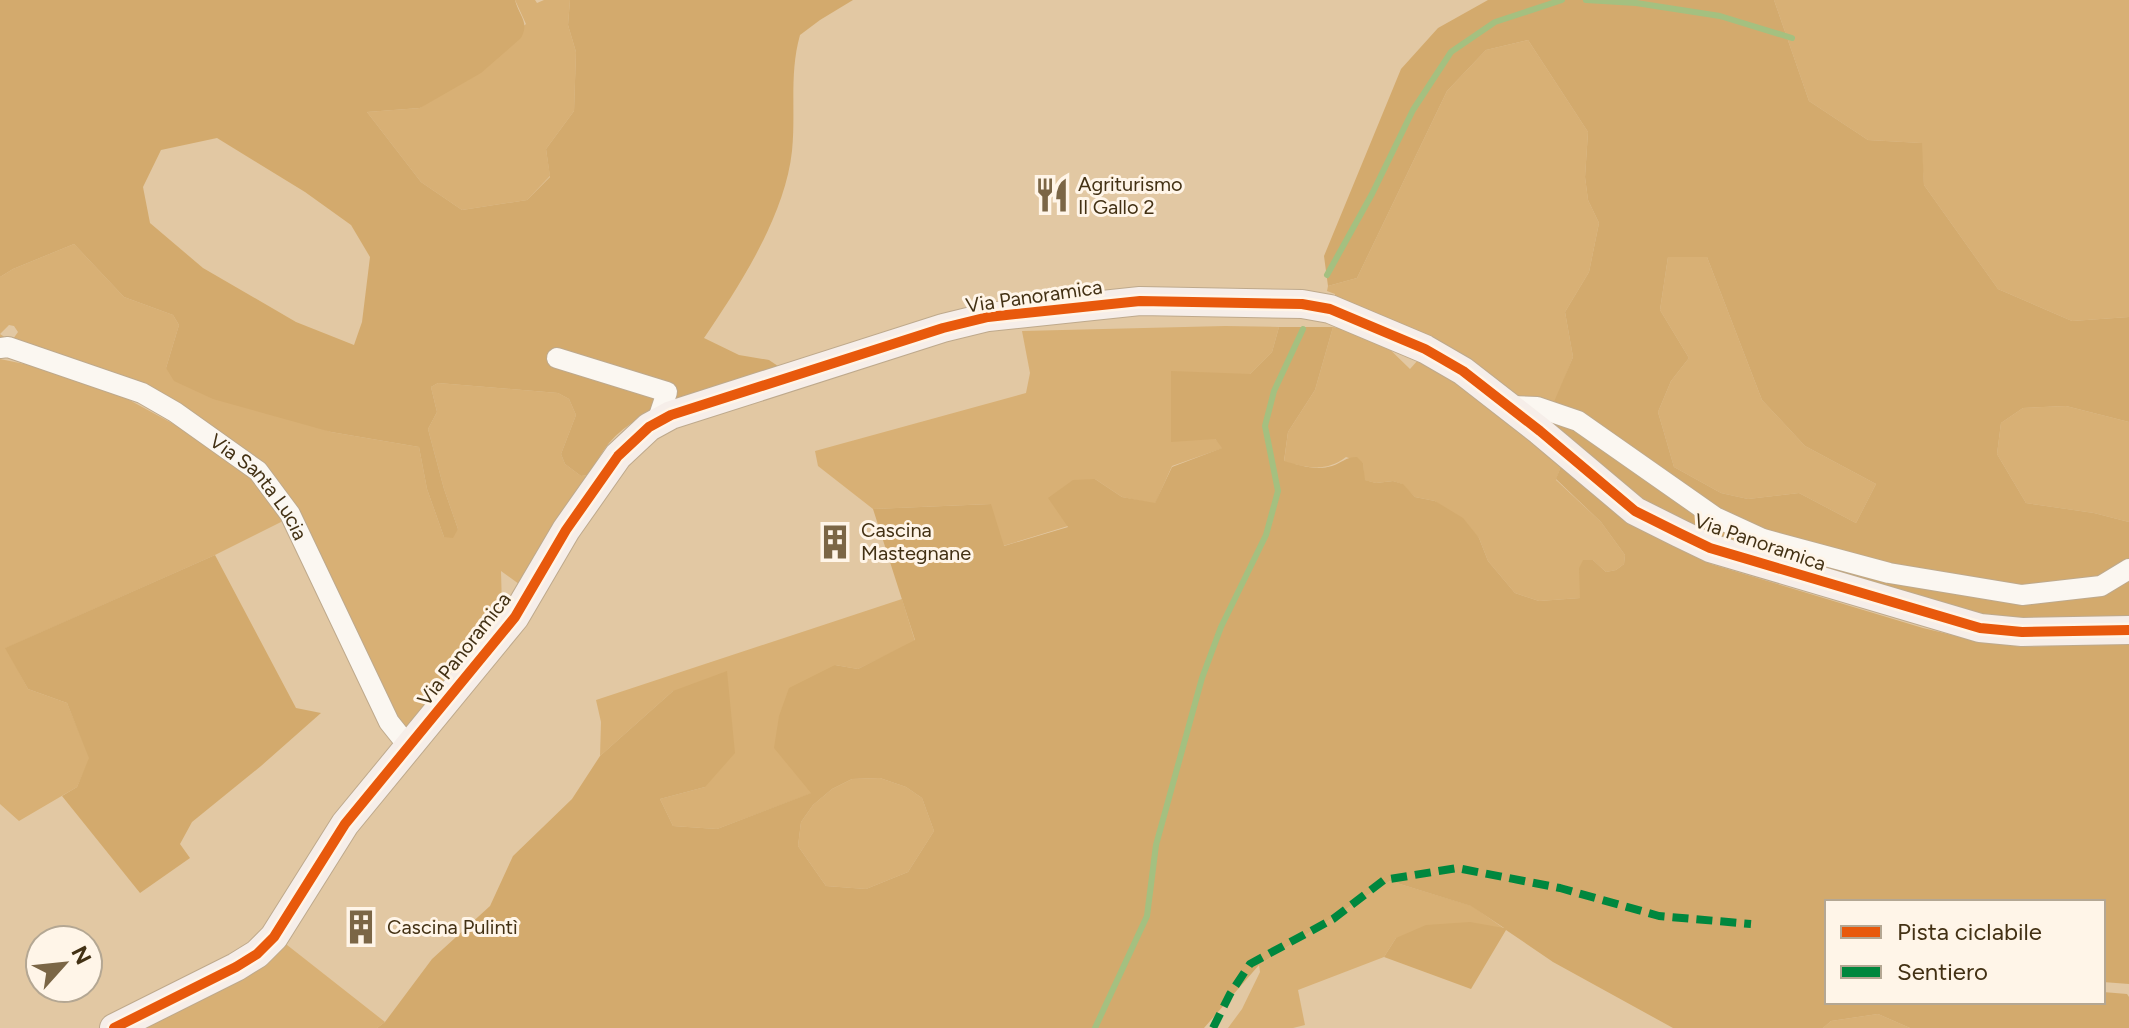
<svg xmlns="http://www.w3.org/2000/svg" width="2129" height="1028" font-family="Figtree,sans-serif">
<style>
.green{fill:#d8b075}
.forest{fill:#d3aa6d;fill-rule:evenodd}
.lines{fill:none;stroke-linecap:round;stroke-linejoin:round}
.stream{stroke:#a4c080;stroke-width:6}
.street-casing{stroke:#bea98c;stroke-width:22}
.secondary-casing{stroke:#bea98c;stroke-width:30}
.street{stroke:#fbf7f1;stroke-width:20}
.secondary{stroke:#f6eee9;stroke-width:28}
.quiet{stroke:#00873e;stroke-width:8;stroke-dasharray:16 8;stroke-linecap:butt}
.cycleway-casing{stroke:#fff5e8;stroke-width:15}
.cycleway{stroke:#e8590c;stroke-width:10}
.labels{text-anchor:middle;stroke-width:6;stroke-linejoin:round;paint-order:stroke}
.poi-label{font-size:20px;fill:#433114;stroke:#fff5e8;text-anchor:start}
.street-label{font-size:20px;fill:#433114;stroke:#fff5e8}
</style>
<rect width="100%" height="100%" fill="#e2c8a3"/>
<g class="green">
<polygon points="515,0 535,0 537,3 544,0 570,0 568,25 576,52 574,111 546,149 550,176 527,200 462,210 421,182 367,112 420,108 526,24"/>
<polygon points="1774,0 2129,0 2129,317 2072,321 1998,289 1924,185 1921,143 1868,140 1809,101"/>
<polygon points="1528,40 1588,132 1585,177 1588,200 1599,223 1589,272 1565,312 1573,357 1553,407 1519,396 1440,345 1334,300 1335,294 1327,291 1328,286 1357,278 1447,91 1486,50"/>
<polygon points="74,244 124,297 173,315 179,325 166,368 331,432 419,447 427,489 444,537 458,529 444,489 428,429 437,412 431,387 438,383 558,393 569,399 576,415 561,454 565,464 581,476 589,475 519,584 501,571 502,608 407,729 391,709 288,494 253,459 13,339 18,332 14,326 9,325 0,334 6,338 0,339 0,277 13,269"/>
<polygon points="1668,257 1707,257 1762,400 1805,446 1876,484 1856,523 1799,493 1748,499 1721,493 1674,467 1658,412 1671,381 1689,358 1660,310"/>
<polygon points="1225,326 1279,327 1272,352 1250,374 1215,439 1223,448 1172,466 1155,504 1122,497 1095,479 1068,526 1003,546 990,504 873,509 818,466 815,451 1026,393 1030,373 1022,331"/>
<path d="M1333,327l43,9 34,33 8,-9 54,33 89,73 -5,14 45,42 24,33 -1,9 -8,6 -10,2 -13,-12 -13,30v8l-41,3 -24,-8 -27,-32 -9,-23 -44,-37 -20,-4 -13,-13 -9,-3 -17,2 -12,-3 -1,-17 -17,-6c-21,16 -38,10 -62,5l4,-30 27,-42z"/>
<polygon points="0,359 68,373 122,396 201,439 267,492 283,521 215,555 6,648 28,689 67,703 90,758 77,787 19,821 0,804"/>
<polygon points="2066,406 2129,422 2129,522 2094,513 2026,503 1997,454 2001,423 2023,408"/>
<polygon points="902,599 915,641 858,669 835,665 812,793 717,829 673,826 660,799 705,787 673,691 600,756 601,722 596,700"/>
<polygon points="880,778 906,787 922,798 934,831 908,872 866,889 826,886 798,846 801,822 813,805 832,789 852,779"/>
<polygon points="1390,881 1472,906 1506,930 1396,938 1384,957 1298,990 1305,1025 1293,1028 1228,1028 1242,1009 1260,972 1259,965"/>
<polygon points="282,941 385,1022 377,1028 146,1028 266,965"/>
<polygon points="1878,1014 1910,1028 1823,1028 1831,1021"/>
</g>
<g class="forest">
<path d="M0,0h515c4,16 15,22 6,38l-40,35 -61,35 -53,4 54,70 41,28 65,-10 23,-23 -4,-28 28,-38 2,-59 -8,-27 2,-25h283l-33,20 -20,15c-11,39 -4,77 -8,116 -7,65 -52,134 -88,187l35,17 30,5 9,6c-51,18 -133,35 -169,77 -8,10 -14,22 -20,32l-8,1 -16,-12 -4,-10 15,-39 -7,-16 -11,-6 -120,-10 -7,4 6,25 -9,17 16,60 14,40 -5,9 -9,-1 -17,-48 -8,-42 -88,-15 -118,-33 -39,-18 -8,-13 13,-43 -6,-10 -49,-18 -50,-53 -61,25 -13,8zM217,138l88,54 46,33 19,32 -8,65 -8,23 -58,-23 -93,-54 -53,-45 -7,-36 18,-37z"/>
<path d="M1488,0h286l35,101 59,39 54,3 2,42 74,104 74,32 57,-4v105l-63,-16 -43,2 -22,15 -4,31 29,49 68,10 35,9v98l-108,1 -36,-4 -264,-74 -82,-42 -94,-78 28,-66 -8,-45 24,-40 10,-49 -11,-23 -3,-23 3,-45 -60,-92 -42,10 -39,41 -90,187 -29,8 -4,-30 77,-187 37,-41zM1668,257h39l55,143 43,46 71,38 -20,39 -57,-30 -51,6 -27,-6 -47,-26 -16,-55 13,-31 18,-23 -29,-48z"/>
<path d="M1279,327h54l-18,63 -27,42 -4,29c15,4 32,10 48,5 10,-3 13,-9 25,-9l6,6 2,17 11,3 17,-2 10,3 12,13 20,4 28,17 16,20 9,23 27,32 24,8 41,-3 -1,-30 4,-8h10l13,12 10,-2 8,-6 1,-9 -24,-33 -45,-43 5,-13 66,55 84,43 212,64 54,13 46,6 106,-4v341l-26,-2v-80h-276v100h276v-10l24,2 2,3v31h-219l-32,-14 -47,7 -8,7h-150l-120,-66 -47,-32 -35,59 -87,-32 12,-19 30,-13 44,-3 34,6 -33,-22 -81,-25 -131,84 -55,63h-827l8,-6 47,-63 58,-53 23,-50 59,-57 28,-43 73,-65 54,-20 8,82 -30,34 -45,12 13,27 44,3 94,-36 -37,-45 5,-32 10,-28 46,-23 23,4 57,-29 -42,-131 118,-5 13,42 64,-19 -20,-29 25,-18 22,-1 27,18 33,6 17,-36 50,-19 -7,-9 -44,3v-71l79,3 22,-22zM880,778l26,9 16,11 12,33 -26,41 -42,17 -40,-3 -28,-40 3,-24 12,-17 19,-16 20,-10z"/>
<polygon points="215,555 296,708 321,713 261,766 192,822 180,844 190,858 140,893 62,796 77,787 89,758 67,703 28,689 5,648"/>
</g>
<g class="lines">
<g class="stream">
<polyline points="1586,0 1636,3 1720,16 1792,38"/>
<polyline points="1327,275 1372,194 1413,110 1451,52 1495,22 1562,0"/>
<polyline points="1095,1028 1147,916 1156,845 1202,678 1221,627 1266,535 1278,491 1265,426 1274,391 1303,329"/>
</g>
<g class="street-casing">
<g id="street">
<path id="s1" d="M0,348l8,-1 134,46 33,19 83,59 32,43 99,208 20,25"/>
<polyline points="557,358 667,392 657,422"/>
<polyline points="1510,406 1537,407 1578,421 1715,517 1763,539 1889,573 2022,595 2101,586 2129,569"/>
</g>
</g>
<g class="secondary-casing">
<polyline id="secondary" points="114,1028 236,967 257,954 274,937 345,824 515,617 566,530 618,456 649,427 671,415 943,328 988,317 1140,301 1302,304 1330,309 1425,349 1463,371 1540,431 1635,511 1679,533 1710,548 1980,628 2022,632 2129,630"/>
</g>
<use href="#street" class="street"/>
<use href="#secondary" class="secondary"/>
<polyline class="quiet" points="1213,1028 1230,994 1250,964 1333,919 1384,880 1457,868 1560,888 1659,916 1751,924"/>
<g class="cycleway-casing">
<polyline id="cycleway" points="114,1028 236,967 257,954 274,937 345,824 515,617 566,530 618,456 649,427 671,415 943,328 988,317 1140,301 1302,304 1330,309 1425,349 1463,371 1540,431 1635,511 1679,533 1710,548 1980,628 2022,632 2129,630"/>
</g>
<use href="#cycleway" class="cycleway"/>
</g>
<defs>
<g id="restaurant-bare" transform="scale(2.76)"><path d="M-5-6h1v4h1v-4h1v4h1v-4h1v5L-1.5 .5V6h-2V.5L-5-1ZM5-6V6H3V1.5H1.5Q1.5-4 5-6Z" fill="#7b6646" stroke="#fff5e8" stroke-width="2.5" paint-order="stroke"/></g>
<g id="building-bare" transform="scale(2.76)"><path d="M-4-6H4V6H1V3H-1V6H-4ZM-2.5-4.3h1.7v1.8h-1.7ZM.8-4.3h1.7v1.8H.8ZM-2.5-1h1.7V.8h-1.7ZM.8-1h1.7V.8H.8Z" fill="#7b6646" stroke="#fff5e8" stroke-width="2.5" paint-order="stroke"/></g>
</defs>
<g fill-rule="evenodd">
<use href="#restaurant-bare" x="1052" y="195"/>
<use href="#building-bare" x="835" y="542"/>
<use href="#building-bare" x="361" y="927"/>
</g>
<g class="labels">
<g class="poi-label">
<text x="1078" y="191">Agriturismo<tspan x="1078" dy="23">Il Gallo 2</tspan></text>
<text x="861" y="537">Cascina<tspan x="861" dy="23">Mastegnane</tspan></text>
<text x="387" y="934">Cascina Pulintì</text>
</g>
<g class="street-label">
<text transform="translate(1034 296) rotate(-8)" y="7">Via Panoramica</text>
<text dy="7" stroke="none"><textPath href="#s1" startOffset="302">Via Santa Lucia</textPath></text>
<text transform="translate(1760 542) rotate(19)" y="7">Via Panoramica</text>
<text transform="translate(464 649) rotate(-52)" y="7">Via Panoramica</text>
</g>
</g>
<rect x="1825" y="900" width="280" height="104" fill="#fff5e8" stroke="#b4a793" stroke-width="2"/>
<rect x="1841" y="926" width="40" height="12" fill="#e8590c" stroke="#b4a793" stroke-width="2"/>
<text x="1897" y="940" font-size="24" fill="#433114">Pista ciclabile</text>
<rect x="1841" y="966" width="40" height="12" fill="#00873e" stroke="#b4a793" stroke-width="2"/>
<text x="1897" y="980" font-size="24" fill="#433114">Sentiero</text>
<g transform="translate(64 964) rotate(63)"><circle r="38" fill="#fff5e8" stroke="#b4a793" stroke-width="2"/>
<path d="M0-6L14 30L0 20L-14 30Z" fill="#7b6646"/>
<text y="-12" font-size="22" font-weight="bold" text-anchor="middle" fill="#433114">N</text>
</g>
</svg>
